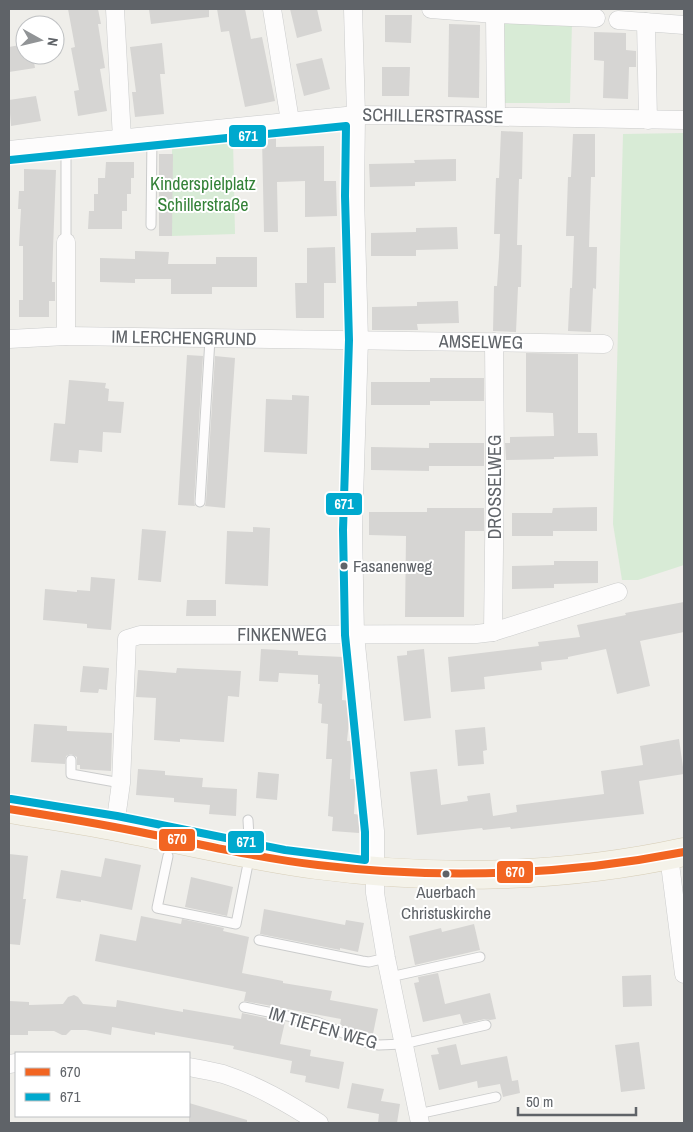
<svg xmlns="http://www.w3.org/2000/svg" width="693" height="1132" font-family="'Archivo Narrow',sans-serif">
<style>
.green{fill:#d8ebd6}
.building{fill:#d6d5d3}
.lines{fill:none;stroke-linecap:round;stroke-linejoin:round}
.service-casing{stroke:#cbcccc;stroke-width:11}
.minor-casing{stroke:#cbcccc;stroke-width:19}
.primary-casing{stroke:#d7ceb8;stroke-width:29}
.service{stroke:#fdfcfc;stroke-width:9}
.minor{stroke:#fdfcfc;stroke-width:18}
.primary{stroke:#f4f2e9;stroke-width:28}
.bus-1-casing{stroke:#fff;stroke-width:11}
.bus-2-casing{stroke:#fff;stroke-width:11}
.bus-1{stroke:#f26522;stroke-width:8}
.bus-2{stroke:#00a9ce;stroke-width:8}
.bus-dot{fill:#5f6368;stroke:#fff;stroke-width:2}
.labels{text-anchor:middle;stroke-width:4;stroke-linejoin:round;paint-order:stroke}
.bus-label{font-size:17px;fill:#5f6368;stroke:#fff;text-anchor:start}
.street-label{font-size:18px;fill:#5f6368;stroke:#fff}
.park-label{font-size:18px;fill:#348238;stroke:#fff}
.line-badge{stroke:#fff;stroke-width:2}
.badge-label{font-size:14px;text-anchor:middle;font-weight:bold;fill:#fff}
</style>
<rect width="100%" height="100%" fill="#efeeea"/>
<g class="green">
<polygon points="572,22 570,103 501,103 504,23"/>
<polygon points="684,133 684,565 638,580 622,580 613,524 623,134"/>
<polygon points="233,139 235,234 172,236 172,144"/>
</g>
<g class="building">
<polygon points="68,9 98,9 101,24 98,24 105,68 100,69 107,111 78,116 74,91 79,90 71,48 75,47"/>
<polygon points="149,9 209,9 209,17 151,24"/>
<polygon points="217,9 245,9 251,39 262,37 275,101 245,107 229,31 221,32"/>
<polygon points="290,9 317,9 322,31 297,38"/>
<polygon points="385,15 412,15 411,43 385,42"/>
<polygon points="449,24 480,25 479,98 448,97"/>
<polygon points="594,32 626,33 626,50 636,51 636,67 629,67 628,99 603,98 604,61 594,60"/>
<polygon points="162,43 165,74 160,74 164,114 135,117 132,92 136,92 130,47"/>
<polygon points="25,44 25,55 33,55 35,68 9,72 9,47"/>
<polygon points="322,58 330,89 304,96 296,64"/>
<polygon points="382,67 410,67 409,96 382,96"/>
<polygon points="36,96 41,121 11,126 9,100"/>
<polygon points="501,131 523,132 522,179 519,179 517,245 522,245 521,287 518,287 516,332 493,331 494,286 497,286 499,257 500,234 494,234 496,178 499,178"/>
<polygon points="573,134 595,134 595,177 591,177 589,247 597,247 596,289 593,288 591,332 568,331 570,288 572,288 574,236 566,236 568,177 571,177"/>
<polygon points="276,137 276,147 324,146 324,181 336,181 337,216 305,217 305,181 277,182 278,232 264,232 262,138"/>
<polygon points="159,154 173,154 172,236 159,236"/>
<polygon points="456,159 456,181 415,182 415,186 370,187 369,164 415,163 414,160"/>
<polygon points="106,162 134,162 134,178 131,178 131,194 127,194 127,211 122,211 122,229 88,229 89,211 94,211 94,194 98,194 98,178 105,178"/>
<polygon points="24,169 56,170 53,249 52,282 55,282 55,301 49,301 49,317 19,317 19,300 23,300 23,246 19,246 21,209 18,209 19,191 24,191"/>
<polygon points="457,227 458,249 416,250 416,256 371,256 371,233 416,232 416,228"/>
<polygon points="335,247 336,283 324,283 324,318 296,318 295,283 307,283 307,248"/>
<polygon points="135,251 169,252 168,264 216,264 216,257 257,257 257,287 212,287 212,294 171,294 171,279 135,279 135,283 100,282 100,258 135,259"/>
<polygon points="458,301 459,323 417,324 418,330 372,330 372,307 417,306 417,302"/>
<polygon points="526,353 578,354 578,433 597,433 598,456 554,457 554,459 506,460 505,443 510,443 510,437 554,436 553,413 526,412"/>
<polygon points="187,355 203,356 194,502 195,506 178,505"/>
<polygon points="215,356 235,358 225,508 205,506 206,502"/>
<polygon points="430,378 484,378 484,401 430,401 430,405 371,405 371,382 430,382"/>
<polygon points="69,380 106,383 105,388 109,389 108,401 124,402 121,433 103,432 102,452 79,450 78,463 50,461 54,423 65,424"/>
<polygon points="292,395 309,396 307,454 264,452 266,399 292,400"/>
<polygon points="429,443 484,443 484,466 429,466 429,471 371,470 371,447 429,448"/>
<polygon points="597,507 597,531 553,531 553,536 512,536 512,513 552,513 553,508"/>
<polygon points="427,508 484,508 484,531 465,531 464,617 405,617 406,536 369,535 369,512 427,512"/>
<polygon points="253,527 270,528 268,586 225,584 227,531 253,532"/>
<polygon points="142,529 166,531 161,582 138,580"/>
<polygon points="554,561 598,561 598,583 554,584 554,588 512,589 512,566 554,565"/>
<polygon points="91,577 115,579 111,630 87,628 87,624 43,620 45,589 77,592 77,590 90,591"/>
<polygon points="187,600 216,600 216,616 186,616"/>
<polygon points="684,602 684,632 640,641 650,686 617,694 606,649 568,657 568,659 541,662 542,670 484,677 485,689 451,692 448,657 539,646 538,642 580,637 577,625 626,615 625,613"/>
<polygon points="261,649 298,651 298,655 344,657 342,700 351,701 347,741 352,741 350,779 356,779 354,814 361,815 359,833 332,831 333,817 328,816 332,759 326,759 328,724 321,723 322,704 318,703 320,684 318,684 318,675 279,673 278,682 259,681"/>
<polygon points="424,649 431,718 404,721 397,656 407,655 407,651"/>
<polygon points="83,666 109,668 107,690 99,689 98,693 80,692"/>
<polygon points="177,668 241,671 239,697 228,696 224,742 180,739 180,742 154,740 156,698 136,697 138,670 176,673"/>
<polygon points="34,724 67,726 67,731 112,733 111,771 80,769 80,765 77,765 77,757 71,754 66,756 65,764 31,762"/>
<polygon points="485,727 487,750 483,751 484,764 458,766 455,730"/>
<polygon points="679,739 684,774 639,781 644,814 511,829 510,827 483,830 482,828 417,835 410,772 437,769 441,805 468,801 467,796 490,793 493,816 517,812 516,805 604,794 601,771 643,765 640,746"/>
<polygon points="138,769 165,771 165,775 203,778 202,787 237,789 236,816 209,814 210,805 174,802 174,798 136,795"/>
<polygon points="258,772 279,774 277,800 256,798"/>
<polygon points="9,854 28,856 23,899 26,899 20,945 9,944"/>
<polygon points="105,858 141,865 132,910 81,900 81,902 56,898 61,870 101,877"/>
<polygon points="191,877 233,887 227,916 185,907"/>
<polygon points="264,909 345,925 346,920 364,923 358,952 340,948 340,950 260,934"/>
<polygon points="141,916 181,924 182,919 224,928 223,931 249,937 242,973 283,981 283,983 332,991 330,1000 378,1009 373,1034 353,1030 340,1025 341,1019 244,1001 246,992 95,961 100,934 136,941"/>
<polygon points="474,924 480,950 415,965 409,936 441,928 442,932"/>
<polygon points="438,973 445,1004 490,993 496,1019 490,1020 485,1019 463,1024 460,1014 423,1022 414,983 419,982 418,977"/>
<polygon points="651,975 652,1006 623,1007 622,976"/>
<polygon points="74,995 78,997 83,1004 116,1007 117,1000 183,1012 183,1009 241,1019 242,1013 285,1022 280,1044 311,1050 310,1056 344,1062 339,1089 305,1082 306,1076 290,1073 292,1061 233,1049 234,1046 155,1032 155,1035 112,1027 111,1035 86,1030 71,1030 66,1035 62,1035 54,1031 28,1031 28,1035 9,1035 9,1001 29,1002 29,1005 63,1004 68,997"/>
<polygon points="639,1042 645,1089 621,1092 615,1045"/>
<polygon points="456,1044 461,1065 507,1056 512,1081 518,1080 520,1093 503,1097 500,1084 478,1088 477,1081 439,1090 431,1055 439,1054 437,1048"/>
<polygon points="352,1083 384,1089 381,1101 400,1104 397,1123 378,1123 379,1114 347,1108"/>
<polygon points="189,1103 247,1120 247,1123 189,1123"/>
</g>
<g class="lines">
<g class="service-casing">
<g id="service">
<polyline points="151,225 152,136"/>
<polyline points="66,242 66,144"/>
<polyline points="200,502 210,339"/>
<polyline points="71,760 71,774 121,783"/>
<polyline points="168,856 157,908 236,924 250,854 248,820"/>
<polyline points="259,940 362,961 369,962 386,958"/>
<polyline points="390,977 480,957"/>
<polyline points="244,1007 317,1022 364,1042 379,1045 403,1044 486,1025"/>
<polyline points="418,1114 496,1097"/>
</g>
</g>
<g class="minor-casing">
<g id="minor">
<polyline points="115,9 122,139"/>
<polyline points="272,9 290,121"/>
<polyline points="353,9 356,115 355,196 359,340 353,530 355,635 375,831 375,893 386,958 420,1123"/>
<polyline points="431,9 495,14 596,18"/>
<polyline points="495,14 496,117"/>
<polyline points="618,20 684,25"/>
<polyline points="646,22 648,120"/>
<polyline points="9,150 356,115 461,116 684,120"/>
<polyline points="66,242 66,336"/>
<polyline points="9,339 66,336 604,344"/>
<polyline points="493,632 495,469 494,342"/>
<polyline points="115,826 121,783 127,639 140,635 476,634 493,632 618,592"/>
<polyline points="669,856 684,974"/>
<polyline points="9,1064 16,1063"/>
<path d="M189,1067c11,2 23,4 34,7 34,11 66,30 96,49"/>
</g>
</g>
<g class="primary-casing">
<path id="primary" d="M9,809c36,6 72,11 108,18 66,13 132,29 200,38 121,16 248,13 367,-13"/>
</g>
<use href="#service" class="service"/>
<use href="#minor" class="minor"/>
<use href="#primary" class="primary"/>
<g class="bus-1-casing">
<path id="bus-1" d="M9,809c44,7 87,14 131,23 59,12 118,26 178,33 125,15 243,11 366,-13"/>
</g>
<g class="bus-2-casing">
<polyline id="bus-2" points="10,160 346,126 345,196 349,340 343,530 345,635 365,832 365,860 285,850 117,816 11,799"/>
</g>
<use href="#bus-1" class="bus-1"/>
<use href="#bus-2" class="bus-2"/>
</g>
<g class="bus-dot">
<circle cx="344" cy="566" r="4.5"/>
<circle cx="446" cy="874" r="4.5"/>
</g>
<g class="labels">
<g class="bus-label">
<text x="353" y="572">Fasanenweg</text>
<text x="446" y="898" text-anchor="middle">Auerbach<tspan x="446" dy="21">Christuskirche</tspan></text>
</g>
<g class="street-label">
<text transform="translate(433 116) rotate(1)" y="6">SCHILLERSTRASSE</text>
<text transform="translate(184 338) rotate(1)" y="6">IM LERCHENGRUND</text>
<text transform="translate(481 342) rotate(1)" y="6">AMSELWEG</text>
<text transform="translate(495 487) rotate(-90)" y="6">DROSSELWEG</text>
<text x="282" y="641">FINKENWEG</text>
<text transform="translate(323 1028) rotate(16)" y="6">IM TIEFEN WEG</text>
</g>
<g class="park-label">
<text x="203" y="190">Kinderspielplatz<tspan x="203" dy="21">Schillerstraße</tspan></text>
</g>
</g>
<g class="line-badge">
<rect x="228" y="124" width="39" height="24" rx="5" fill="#00a9ce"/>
<rect x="325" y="492" width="38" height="24" rx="5" fill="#00a9ce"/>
<rect x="158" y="828" width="38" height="24" rx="5" fill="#f26522"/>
<rect x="227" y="830" width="38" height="24" rx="5" fill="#00a9ce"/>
<rect x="496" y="860" width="38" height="24" rx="5" fill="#f26522"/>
</g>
<g class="badge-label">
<text x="248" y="141">671</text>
<text x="344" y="509">671</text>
<text x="177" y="844">670</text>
<text x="246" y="847">671</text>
<text x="515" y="877">670</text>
</g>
<rect width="693" height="1132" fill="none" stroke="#5f6368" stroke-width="20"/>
<rect x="15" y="1052" width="175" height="65" fill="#ffffff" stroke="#bfc1c3"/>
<rect x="25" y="1068" width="25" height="8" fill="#f26522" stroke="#bfc1c3"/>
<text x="60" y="1077" font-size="15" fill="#5f6368">670</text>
<rect x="25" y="1093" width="25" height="8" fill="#00a9ce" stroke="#bfc1c3"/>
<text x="60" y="1102" font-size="15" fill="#5f6368">671</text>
<g transform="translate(40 40) rotate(98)"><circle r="24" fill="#ffffff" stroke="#bfc1c3"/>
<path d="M0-4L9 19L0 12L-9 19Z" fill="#919496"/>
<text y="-8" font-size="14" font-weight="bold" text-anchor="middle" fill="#5f6368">N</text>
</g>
<path d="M518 1107v8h118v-8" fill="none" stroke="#5f6368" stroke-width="2.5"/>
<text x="526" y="1107" font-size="15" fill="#5f6368" stroke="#ffffff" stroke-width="4" paint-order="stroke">50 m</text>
</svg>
